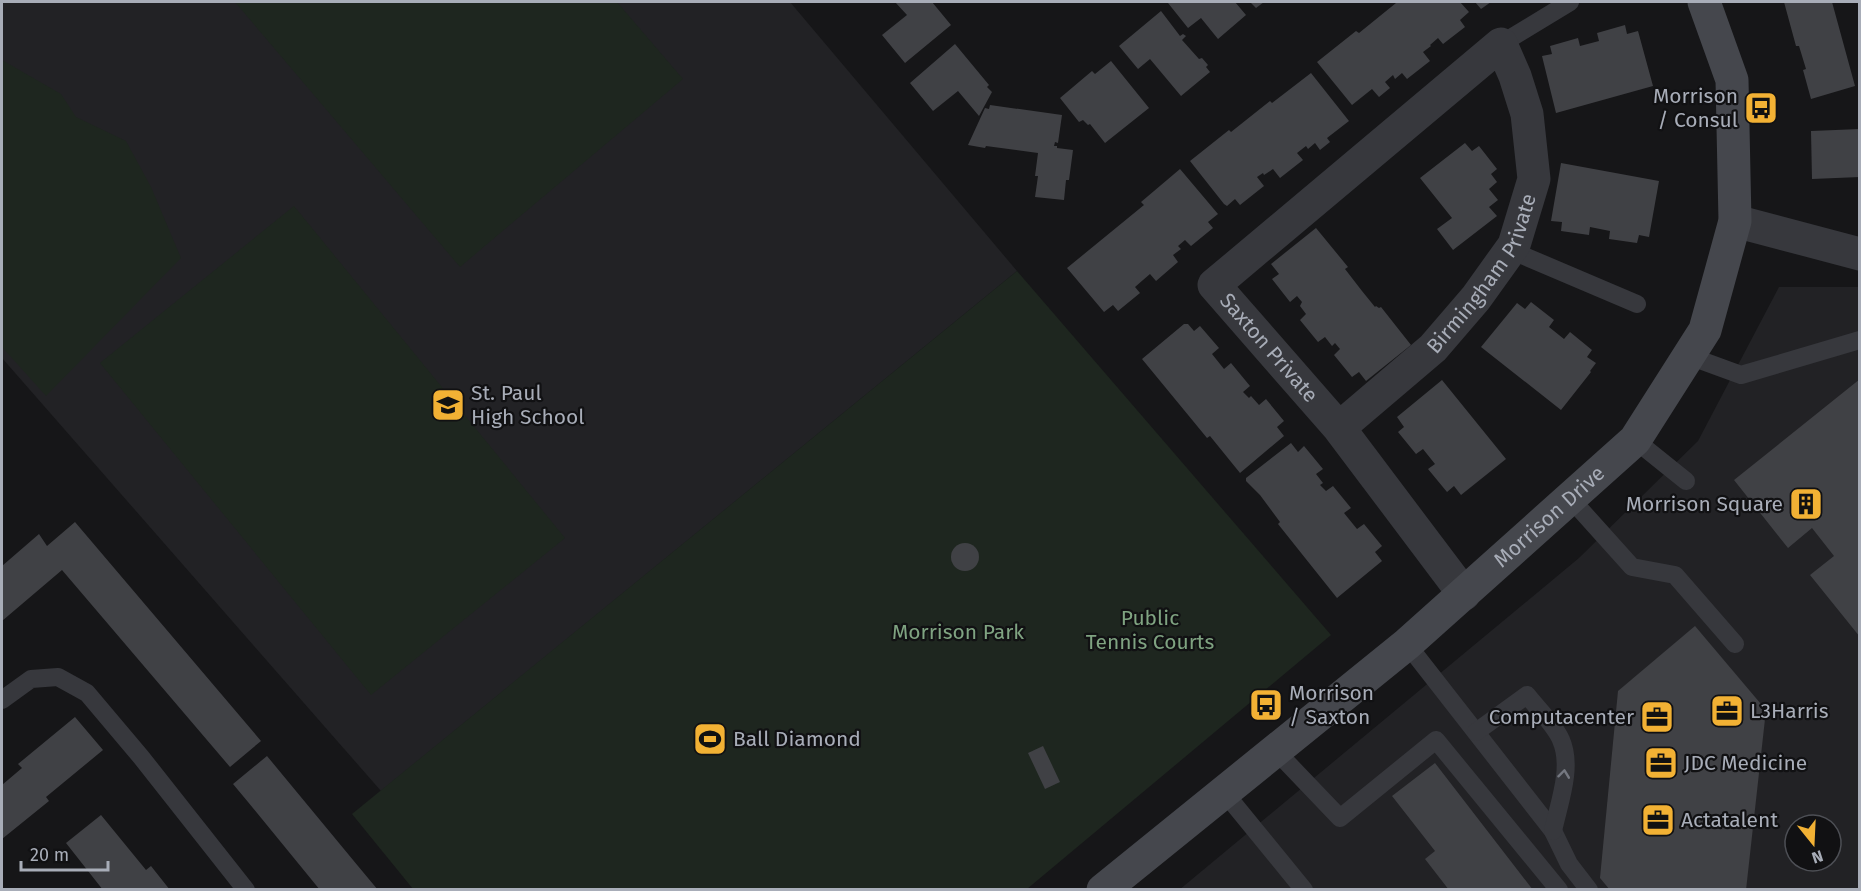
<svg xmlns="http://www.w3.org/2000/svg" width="1861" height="891" font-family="'Fira Sans',sans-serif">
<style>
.built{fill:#222225;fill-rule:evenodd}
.green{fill:#1e261f}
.building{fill:#404145}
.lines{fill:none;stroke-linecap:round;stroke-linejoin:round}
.lane{stroke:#37383d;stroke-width:18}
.street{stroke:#37383d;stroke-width:33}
.secondary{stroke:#45474d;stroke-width:33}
.oneway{stroke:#757881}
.labels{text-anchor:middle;stroke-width:4.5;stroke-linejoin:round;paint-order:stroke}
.poi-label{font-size:21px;fill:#a8adb8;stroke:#111113;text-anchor:start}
.street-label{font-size:21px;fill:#a8adb8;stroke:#111113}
.park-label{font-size:21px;fill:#7fa381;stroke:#111113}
</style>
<rect width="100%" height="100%" fill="#161618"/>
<g class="built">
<polygon points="2,2 790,2 1017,271 381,791 2,358"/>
<path d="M1779,287h80v602l-680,1 400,-332 119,-117zM1795,825h36v36h-36z"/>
</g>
<g class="green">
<polygon points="235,2 617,2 683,79 460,267"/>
<polygon points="2,60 61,94 76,117 126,141 151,187 181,258 46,396 2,347"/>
<polygon points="294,206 565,538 371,695 100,363"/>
<polygon points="1017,271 1331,635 1027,889 413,889 352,814"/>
</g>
<g class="building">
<polygon points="895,2 932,2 951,25 905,63 882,35 907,15"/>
<polygon points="1169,2 1235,2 1246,15 1218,39 1201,18 1188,28 1168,3"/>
<polygon points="1250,2 1264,2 1256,8"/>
<polygon points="1395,2 1460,2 1469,12 1460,20 1465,27 1443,44 1438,38 1430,45 1431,46 1423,52 1430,61 1407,79 1402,73 1395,79 1393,75 1385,82 1390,88 1379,97 1372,89 1352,105 1317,62 1356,31 1359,33 1396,3"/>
<polygon points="1475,2 1491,2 1481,9"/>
<polygon points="1784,2 1832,2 1855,86 1811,99 1803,70 1806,69 1799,46 1796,46"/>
<polygon points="1161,11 1180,36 1183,34 1186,36 1182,40 1199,59 1202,58 1208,65 1206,67 1210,72 1181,96 1150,59 1138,69 1119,46"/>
<polygon points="1625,25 1627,34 1638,31 1653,86 1556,113 1542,56 1552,54 1550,46 1578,38 1580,46 1599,41 1597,33"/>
<polygon points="955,44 989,85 987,87 992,92 979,116 958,91 933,111 910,83"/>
<polygon points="1111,61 1149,108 1105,143 1090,124 1088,125 1083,120 1079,122 1060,98 1092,71 1095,74"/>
<polygon points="1311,73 1349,121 1327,138 1330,142 1320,150 1315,143 1308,149 1306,146 1297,153 1303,160 1280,178 1273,169 1264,175 1263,173 1257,177 1264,186 1240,205 1235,199 1227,206 1224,204 1190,161 1229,130 1231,132 1270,101 1272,103"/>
<polygon points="990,105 1062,115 1058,143 1055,142 1054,146 1057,146 1057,148 1073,150 1069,180 1066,180 1064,200 1035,197 1038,176 1035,176 1038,153 986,146 985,148 968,145 985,108 989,109"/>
<polygon points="1860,129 1860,177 1812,179 1811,131"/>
<polygon points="1465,143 1472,151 1479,146 1497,169 1491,174 1497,182 1489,189 1498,200 1489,207 1497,216 1453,250 1437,229 1452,218 1420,178"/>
<polygon points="1561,163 1659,181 1649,237 1639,235 1637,243 1609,239 1610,231 1590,227 1589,235 1561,231 1562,222 1551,221"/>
<polygon points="1180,169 1218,214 1208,222 1213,228 1191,246 1185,240 1178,246 1181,249 1173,255 1178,262 1156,281 1150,274 1143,280 1135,287 1140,293 1118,311 1113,305 1104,312 1067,268 1144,205 1141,202"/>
<polygon points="1316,228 1348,267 1345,269 1362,291 1375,307 1376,306 1379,308 1381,307 1411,345 1366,381 1359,372 1352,377 1334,355 1340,349 1335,343 1332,346 1325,337 1318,342 1300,320 1306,314 1300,306 1302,302 1297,296 1290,302 1272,279 1279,274 1271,264"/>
<polygon points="1531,302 1554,320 1549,327 1564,339 1570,332 1592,350 1587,357 1596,363 1590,371 1591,372 1561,410 1481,347 1517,303 1525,309"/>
<polygon points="1184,324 1188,324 1194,331 1200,326 1219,348 1212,354 1224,369 1231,363 1250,386 1243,392 1249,398 1251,396 1259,405 1266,399 1284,421 1277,427 1284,436 1240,473 1210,436 1207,438 1142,359"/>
<polygon points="1860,379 1860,637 1810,575 1834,556 1812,528 1788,548 1734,480"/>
<polygon points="1442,380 1506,459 1461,495 1454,486 1447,492 1428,469 1435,464 1423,449 1416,454 1398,432 1404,427 1397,417"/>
<polygon points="1291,443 1298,452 1304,446 1323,469 1316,474 1323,483 1320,485 1326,491 1333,486 1351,508 1344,513 1357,529 1364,524 1382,546 1375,552 1382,561 1337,598 1278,524 1280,522 1260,495 1246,481 1246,478"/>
<polygon points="75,522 261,741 230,767 62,570 2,621 2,566 39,534 47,546"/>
<circle cx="965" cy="557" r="14"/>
<polygon points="1695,626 1766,710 1746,890 1610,890 1600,878 1618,691"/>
<polygon points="75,717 103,750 46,797 49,801 2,839 2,785 22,768 18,764"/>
<polygon points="1043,746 1060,782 1045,789 1028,753"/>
<polygon points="267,756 358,866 378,890 320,890 248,802 233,784"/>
<polygon points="1435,763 1533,890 1449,890 1425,859 1435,851 1392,796"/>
<polygon points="101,815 146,870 151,866 170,890 103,890 66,843"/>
</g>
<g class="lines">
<g class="lane">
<polyline points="1501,44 1570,2"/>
<polyline points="1510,250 1637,304"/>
<polyline points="1689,356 1741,375 1860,340"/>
<polyline points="1635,440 1686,481"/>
<polyline points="1570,498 1632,567 1675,575 1735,644"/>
<polyline points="1407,644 1553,831 1569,864 1589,890"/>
<polyline points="2,700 31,679 58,677 87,693 141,757 246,890"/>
<path d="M1476,732l51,-37c10,13 28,30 34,45 12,27 -2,63 -8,91"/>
<polyline points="1275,750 1340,818 1436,740 1559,890"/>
<polyline points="1224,792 1304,890"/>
</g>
<g class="street">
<polyline points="1735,221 1860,254"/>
<path id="s1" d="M1339,428l94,-80 43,-50 38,-53 20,-66 -7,-65 -12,-38 -14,-32 -287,241 125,143 125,166"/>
</g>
<path class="secondary" id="s2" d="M1103,890l304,-246 228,-204 70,-110 30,-109 -3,-141 -28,-78"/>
</g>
<defs><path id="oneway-chevron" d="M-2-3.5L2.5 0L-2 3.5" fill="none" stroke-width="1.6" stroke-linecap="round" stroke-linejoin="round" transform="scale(1.5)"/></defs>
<use class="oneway" href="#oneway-chevron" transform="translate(1564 774) rotate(-83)"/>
<defs>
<g id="bus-square" transform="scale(1.725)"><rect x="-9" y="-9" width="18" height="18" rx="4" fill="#f2b134" stroke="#111113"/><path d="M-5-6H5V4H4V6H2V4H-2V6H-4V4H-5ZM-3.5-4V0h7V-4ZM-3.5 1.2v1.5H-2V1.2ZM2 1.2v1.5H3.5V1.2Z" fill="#111"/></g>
<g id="school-square" transform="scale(1.725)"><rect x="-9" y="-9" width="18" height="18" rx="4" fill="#f2b134" stroke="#111113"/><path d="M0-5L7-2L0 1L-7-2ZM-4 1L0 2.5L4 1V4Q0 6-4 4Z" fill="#111"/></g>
<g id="building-square" transform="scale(1.725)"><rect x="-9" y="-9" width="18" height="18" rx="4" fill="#f2b134" stroke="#111113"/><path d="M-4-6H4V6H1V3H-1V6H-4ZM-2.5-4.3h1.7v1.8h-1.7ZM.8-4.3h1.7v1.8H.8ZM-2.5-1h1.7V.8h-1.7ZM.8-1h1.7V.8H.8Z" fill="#111"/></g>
<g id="office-square" transform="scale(1.725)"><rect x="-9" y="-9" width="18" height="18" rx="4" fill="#f2b134" stroke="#111113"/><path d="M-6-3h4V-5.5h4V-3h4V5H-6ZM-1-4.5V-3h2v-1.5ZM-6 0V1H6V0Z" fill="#111"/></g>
<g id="stadium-square" transform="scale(1.725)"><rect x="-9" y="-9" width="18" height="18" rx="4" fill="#f2b134" stroke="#111113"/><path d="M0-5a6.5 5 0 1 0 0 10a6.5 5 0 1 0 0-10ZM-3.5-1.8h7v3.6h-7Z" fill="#111"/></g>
</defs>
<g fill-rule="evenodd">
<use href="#bus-square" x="1761" y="108"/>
<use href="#school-square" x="448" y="405"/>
<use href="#building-square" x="1806" y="504"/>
<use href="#bus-square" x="1266" y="705"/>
<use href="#office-square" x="1727" y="711"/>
<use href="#office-square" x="1657" y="717"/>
<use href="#stadium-square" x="710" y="739"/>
<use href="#office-square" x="1661" y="763"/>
<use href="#office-square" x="1658" y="820"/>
</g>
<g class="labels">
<g class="poi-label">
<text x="1738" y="103" text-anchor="end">Morrison<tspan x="1738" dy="24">/ Consul</tspan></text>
<text x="471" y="400">St. Paul<tspan x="471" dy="24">High School</tspan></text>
<text x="1783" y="511" text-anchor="end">Morrison Square</text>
<text x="1289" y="700">Morrison<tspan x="1289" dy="24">/ Saxton</tspan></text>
<text x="1750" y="718">L3Harris</text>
<text x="1634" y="724" text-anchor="end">Computacenter</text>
<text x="733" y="746">Ball Diamond</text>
<text x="1684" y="770">JDC Medicine</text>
<text x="1681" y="827">Actatalent</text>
</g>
<g class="street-label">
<text dy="7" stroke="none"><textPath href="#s1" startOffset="214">Birmingham Private</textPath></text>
<text dy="7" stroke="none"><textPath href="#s1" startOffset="922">Saxton Private</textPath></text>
<text dy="7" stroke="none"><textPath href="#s2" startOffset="582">Morrison Drive</textPath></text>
</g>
<g class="park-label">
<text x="1150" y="625">Public<tspan x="1150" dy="24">Tennis Courts</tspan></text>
<text x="958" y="639">Morrison Park</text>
</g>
</g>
<rect width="1861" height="891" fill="none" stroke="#a8adb8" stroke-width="6"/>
<g transform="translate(1813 843) rotate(162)"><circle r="28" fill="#111113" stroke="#4d4f55" stroke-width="1.5"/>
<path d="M0-4.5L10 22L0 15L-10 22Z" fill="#f2b134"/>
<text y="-9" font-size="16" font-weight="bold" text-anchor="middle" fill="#a8adb8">N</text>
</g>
<path d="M21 861v9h87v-9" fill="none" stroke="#a8adb8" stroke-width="3"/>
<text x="30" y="861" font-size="18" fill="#a8adb8" stroke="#111113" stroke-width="4.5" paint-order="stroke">20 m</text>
</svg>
